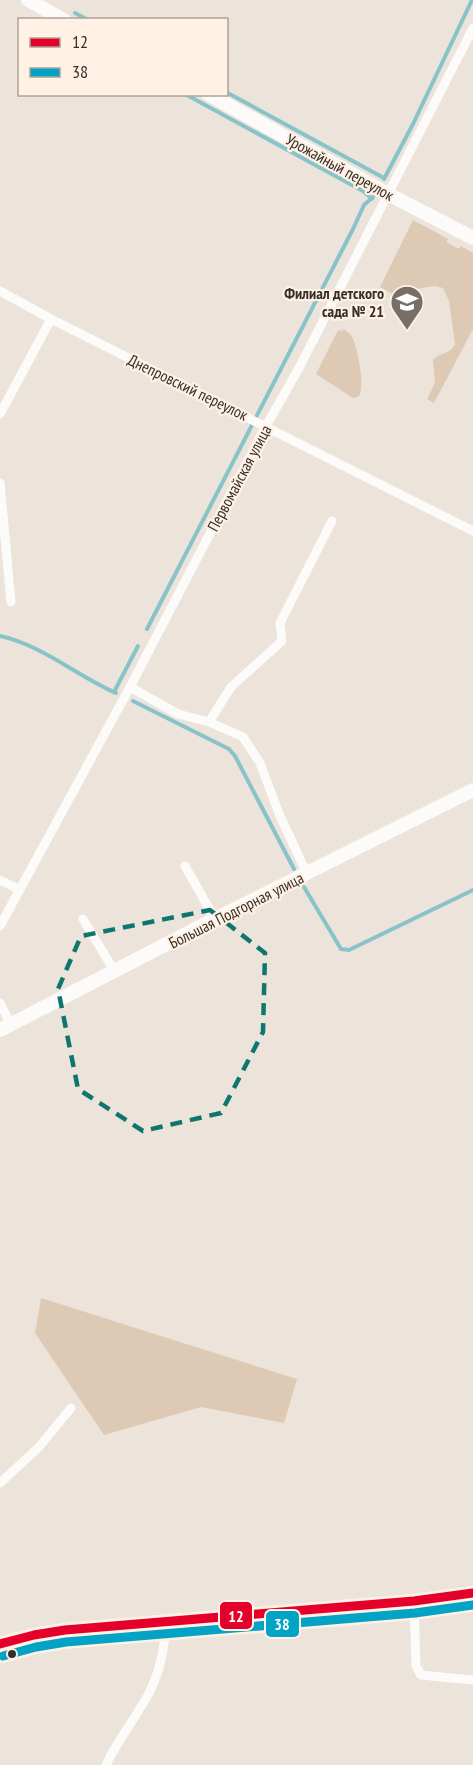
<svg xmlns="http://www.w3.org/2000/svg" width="473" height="1765" font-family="'PT Sans Narrow',sans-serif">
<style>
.green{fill:#dec9b4}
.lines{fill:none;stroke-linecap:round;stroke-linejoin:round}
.stream{stroke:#89c3ca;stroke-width:4}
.street{stroke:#fcfbf9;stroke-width:9}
.secondary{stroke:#fcfbf9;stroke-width:14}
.bus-1-casing{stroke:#fff1e3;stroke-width:14}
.bus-2-casing{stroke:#fff1e3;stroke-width:14}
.bus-1{stroke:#e4002b;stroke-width:9}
.bus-2{stroke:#03a3c6;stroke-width:9}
.marked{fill:none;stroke:#0f766e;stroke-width:4.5;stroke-dasharray:12 8;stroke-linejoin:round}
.bus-dot{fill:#362f29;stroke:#fff1e3;stroke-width:2}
.labels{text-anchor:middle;stroke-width:4.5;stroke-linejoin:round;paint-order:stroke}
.street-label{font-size:16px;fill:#362f29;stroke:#fff1e3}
.poi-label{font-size:16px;font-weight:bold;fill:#362f29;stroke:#fff1e3;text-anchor:end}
.line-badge{stroke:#fff1e3;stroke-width:2}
.badge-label{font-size:16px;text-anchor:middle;font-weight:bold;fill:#fff}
</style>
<rect width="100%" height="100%" fill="#ece3da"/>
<g class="green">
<path d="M413,220l35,19 -2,3 13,7 2,-3 12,7v76l-39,74 -7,-4 8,-16 -2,-23c7,-8 17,-5 22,-16l-6,-43 -6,-13 -8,-2 -44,7 -11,-6z"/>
<path d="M343,329c5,3 8,5 10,10 5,10 12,49 6,57l-6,2 -37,-24 22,-44 4,1z"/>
<polygon points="41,1298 297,1379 284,1423 201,1407 104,1435 35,1333"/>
</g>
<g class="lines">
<g class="stream">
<polyline points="75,13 88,20"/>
<polyline points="226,92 384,178"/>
<polyline points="185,94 363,191 372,199"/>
<polyline points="384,179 413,124 472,0"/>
<polyline points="147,629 353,229 364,205 373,197"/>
<path d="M0,636c42,9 77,40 116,57"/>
<polyline points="114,692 138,646"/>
<polyline points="133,701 229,749 235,756 294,869"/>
<polyline points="304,887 341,949 349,950 473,890"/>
</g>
<g class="street">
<polyline points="0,291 51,319 473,531"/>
<polyline points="0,414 51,319"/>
<polyline points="0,483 11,602"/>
<polyline points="130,687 178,714 209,722 243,737 260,763 280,816 307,874"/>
<polyline points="209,722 231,687 282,641 280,623 332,521"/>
<polyline points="185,866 215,919"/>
<polyline points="0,880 20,890"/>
<polyline points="83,919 115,972"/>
<polyline points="0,926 130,687 266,426 299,368 473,28"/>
<polyline points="0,1003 11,1025"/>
<polyline points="0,1483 39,1447 71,1408"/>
<polyline points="414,1601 416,1666 421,1675 473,1680"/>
<path d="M106,1765c12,-26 30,-47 43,-72 12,-23 16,-47 17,-72"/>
</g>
<g class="secondary">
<polyline points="28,0 64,20"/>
<polyline points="208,94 388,194 473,238"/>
<polyline points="0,1030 215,919 473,790"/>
<polyline points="0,1644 34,1635 65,1630 414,1601 473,1593"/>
</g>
<g class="bus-1-casing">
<polyline id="bus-1" points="0,1644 34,1635 65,1630 414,1601 473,1593"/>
</g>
<g class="bus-2-casing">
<polyline id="bus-2" points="3,1656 36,1647 66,1642 415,1613 473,1605"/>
</g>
<use href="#bus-1" class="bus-1"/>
<use href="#bus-2" class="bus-2"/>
</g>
<path class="marked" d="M210,910l55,43 -2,79 -42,81 -78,18 -65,-42 -20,-100 23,-53z"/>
<defs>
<g id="school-pin" transform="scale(1.725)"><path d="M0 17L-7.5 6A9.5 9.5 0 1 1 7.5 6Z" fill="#766e67" stroke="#fff1e3"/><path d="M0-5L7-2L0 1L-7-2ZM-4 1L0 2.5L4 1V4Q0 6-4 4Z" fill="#fff"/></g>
</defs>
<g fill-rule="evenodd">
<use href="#school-pin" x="407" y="302"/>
</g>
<circle class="bus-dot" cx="12" cy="1654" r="5"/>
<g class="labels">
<g class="street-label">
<text transform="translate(340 167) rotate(29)" y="6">Урожайный переулок</text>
<text transform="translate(188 387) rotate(26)" y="6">Днепровский переулок</text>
<text transform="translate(239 478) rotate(-62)" y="6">Первомайская улица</text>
<text transform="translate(236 910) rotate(-27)" y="6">Большая Подгорная улица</text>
</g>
<g class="poi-label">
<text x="384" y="299">Филиал детского<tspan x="384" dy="18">сада № 21</tspan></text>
</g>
</g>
<g class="line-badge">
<rect x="219" y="1601" width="34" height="29" rx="6" fill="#e4002b"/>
<rect x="265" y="1610" width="35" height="28" rx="6" fill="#03a3c6"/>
</g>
<g class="badge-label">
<text x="236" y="1622">12</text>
<text x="282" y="1630">38</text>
</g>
<rect x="18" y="18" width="210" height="78" fill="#fff1e3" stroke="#afa399" stroke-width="1.5"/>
<rect x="30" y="38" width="30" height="9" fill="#e4002b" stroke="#afa399" stroke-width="1.5"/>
<text x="72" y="48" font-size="18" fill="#362f29">12</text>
<rect x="30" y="68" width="30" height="9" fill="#03a3c6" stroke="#afa399" stroke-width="1.5"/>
<text x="72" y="78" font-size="18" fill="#362f29">38</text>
</svg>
